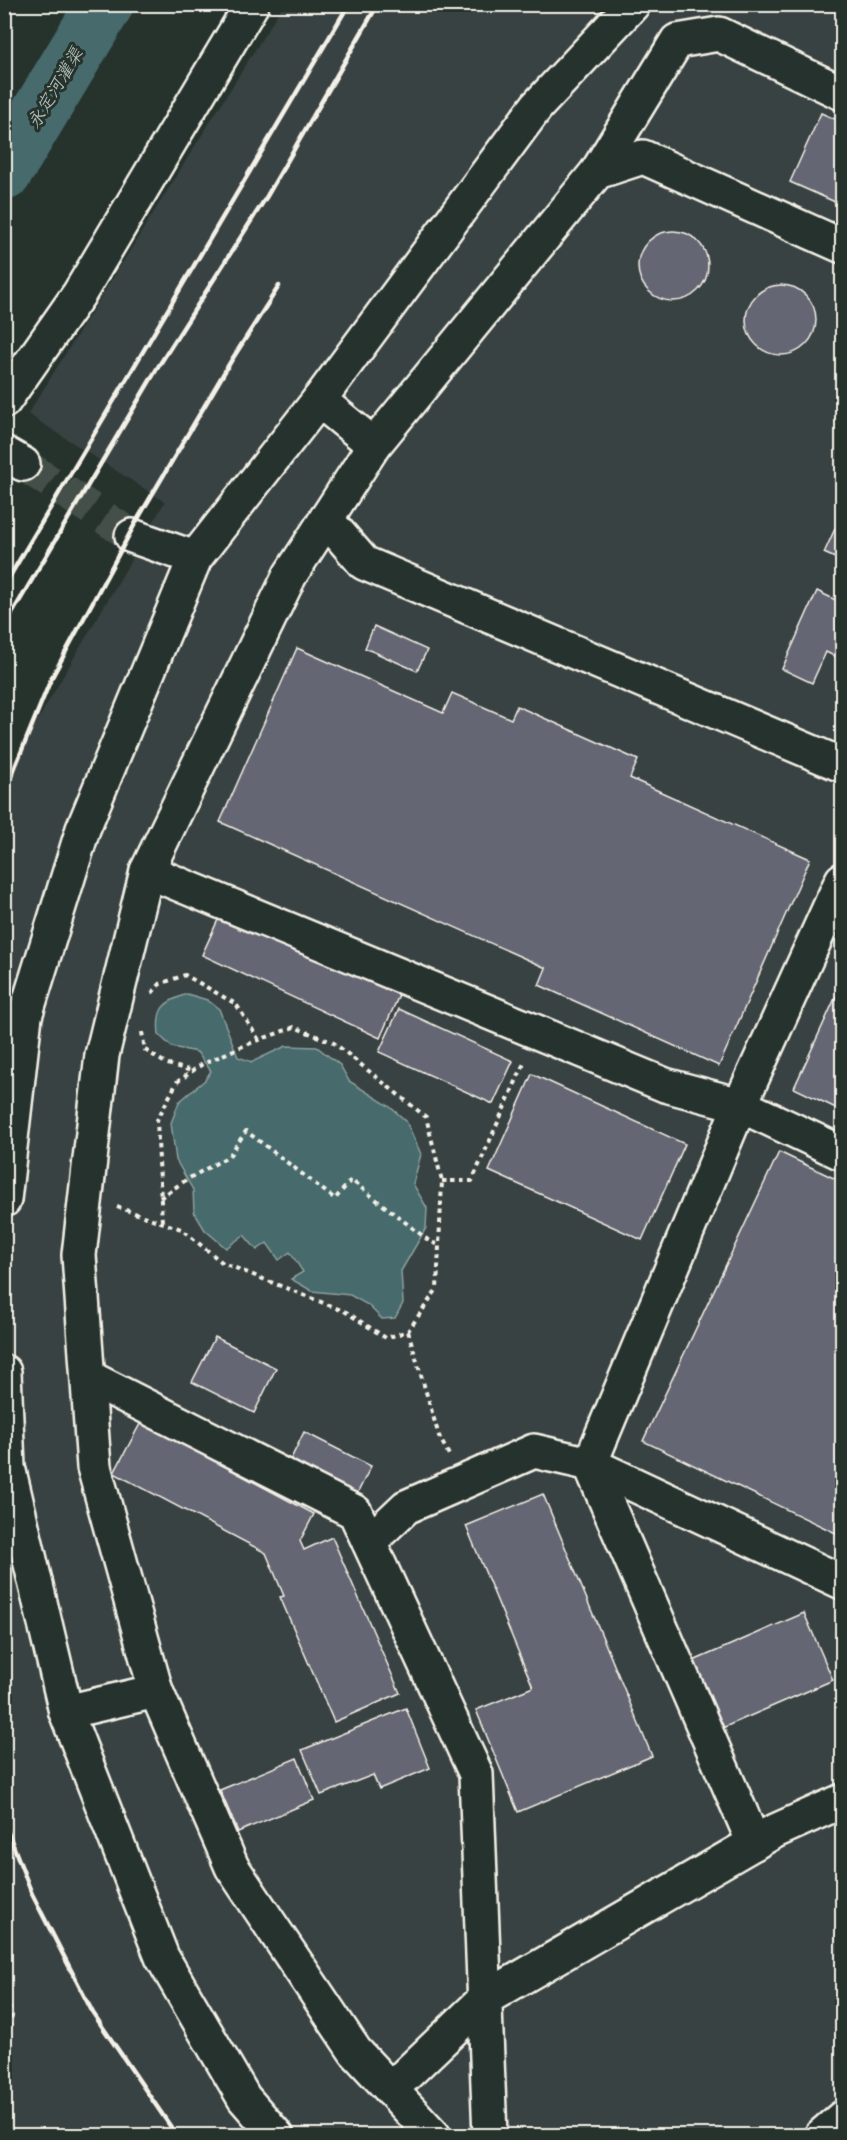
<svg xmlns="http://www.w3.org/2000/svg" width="847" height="2140" font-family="Kalam,'LXGW WenKai TC',sans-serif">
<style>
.built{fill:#394242}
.water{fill:#466a6c;stroke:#8ca09e;stroke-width:1.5}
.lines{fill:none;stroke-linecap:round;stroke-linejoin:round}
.river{stroke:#466a6c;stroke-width:57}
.building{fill:#656673;stroke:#f4f1e8;stroke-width:1.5}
.minor-tunnel{stroke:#455049;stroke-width:33;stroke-dasharray:33 16;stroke-linecap:butt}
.minor-casing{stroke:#f4f1e8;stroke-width:38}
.path{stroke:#f4f1e8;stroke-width:4;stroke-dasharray:4.5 4.5;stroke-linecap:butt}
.minor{stroke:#26332d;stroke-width:33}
.rail{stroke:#f4f1e8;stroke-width:4.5}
.labels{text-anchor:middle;stroke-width:6;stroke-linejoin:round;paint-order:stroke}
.water-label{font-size:18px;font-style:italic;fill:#aebbb6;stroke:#26332d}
</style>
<rect width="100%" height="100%" fill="#26332d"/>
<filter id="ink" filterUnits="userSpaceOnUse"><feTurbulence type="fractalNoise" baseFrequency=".0167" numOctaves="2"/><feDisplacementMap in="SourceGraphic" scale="12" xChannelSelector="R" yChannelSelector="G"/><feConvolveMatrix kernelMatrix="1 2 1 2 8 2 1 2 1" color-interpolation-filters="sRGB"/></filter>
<g filter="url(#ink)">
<polygon class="built" points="283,5 842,5 842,2135 5,2136 5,776 165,502 28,414"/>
<path class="water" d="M187,994l20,6 12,9 19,48 14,5 34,-16 31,1 23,18 9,16 40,25 17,15 15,33 -8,30 14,24 -1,20 -25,43 2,32 -8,15 -13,1 -14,-14 -18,-10 -38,-4 -21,-12 12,-7 -13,-20 -11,8 -12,-17 -10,7 -13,-15 -18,13 -21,-18 -11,-18 -1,-22 -17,-30 -5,-37 8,-21 26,-22 6,-9 -14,-19 -25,-5 -13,-12c-3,-28 4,-32 28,-41z"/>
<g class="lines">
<polyline class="river" points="4,172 105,4"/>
</g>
<g class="building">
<polygon points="821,113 842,122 842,205 790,182"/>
<circle cx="673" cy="266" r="35"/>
<circle cx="781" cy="320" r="35"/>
<polygon points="842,513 842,561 824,553"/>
<polygon points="817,591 842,603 842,660 826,652 812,683 782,669"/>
<polygon points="374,626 427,650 417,671 365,648"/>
<polygon points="297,648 443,713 452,693 511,719 517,706 638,760 630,778 810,859 719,1066 539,985 546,968 220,822"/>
<polygon points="221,913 399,995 380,1038 202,955"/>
<polygon points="842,983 842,1111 794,1088"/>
<polygon points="399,1009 513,1061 493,1104 379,1052"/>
<polygon points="532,1074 685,1144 642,1240 489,1171"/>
<polygon points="779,1152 842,1182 842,1536 643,1441"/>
<polygon points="215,1337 276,1368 254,1413 192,1382"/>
<polygon points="141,1422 314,1514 300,1541 304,1550 332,1537 400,1693 334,1722 280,1597 284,1596 266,1553 114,1473"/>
<polygon points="304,1432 371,1466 355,1498 288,1465"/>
<polygon points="543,1494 652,1756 518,1812 476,1710 533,1687 466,1526"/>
<polygon points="804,1613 833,1680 720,1729 691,1662"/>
<polygon points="406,1708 430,1768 379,1789 373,1775 321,1795 302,1750"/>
<polygon points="297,1758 314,1800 238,1832 220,1790"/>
</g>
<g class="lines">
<polyline class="minor-tunnel" points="23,464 132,536"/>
<g class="minor-casing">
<g id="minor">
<polyline points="597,172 677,41 719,34 842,93"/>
<polyline points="319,400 374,445"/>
<polyline points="4,401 79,294 252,4"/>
<polyline points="4,453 23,464"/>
<polyline points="326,519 364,563 842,765"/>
<polyline points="132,536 195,558"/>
<polyline points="147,871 665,1085 740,1105 842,1153"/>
<polyline points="842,880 740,1105 590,1464 842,1582"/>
<polyline points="4,1200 25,1016 83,829 195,558 319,400 537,106 633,4"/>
<polyline points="4,1372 8,1467 66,1712 162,1957 244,2098 277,2136"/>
<polyline points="88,1377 355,1512 476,1774 490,2136"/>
<polyline points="369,1542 406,1507 534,1451 590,1464 754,1843"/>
<polyline points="66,1712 156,1691"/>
<polyline points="391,2089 486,1998 773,1832 842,1801"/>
<polyline points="434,2136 355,2051 232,1867 156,1691 94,1467 79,1255 102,1055 147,871 290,575 374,445 597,172 643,157 842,246"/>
<polyline points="821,2136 842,2118"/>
</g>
</g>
<g class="path">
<polyline points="152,993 160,984 185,975 236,1004 259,1040"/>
<polyline points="142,1032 145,1050 167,1064 192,1071"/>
<polyline points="442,1181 472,1181 525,1061"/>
<polyline points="160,1198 186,1180 229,1156 246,1131 335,1199 351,1180 428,1240 438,1245"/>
<polyline points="117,1207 181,1229 223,1263 346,1312 386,1338 408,1331 437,1289 442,1181 426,1117 334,1043 294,1027 238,1048 201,1065 177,1082 157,1120 162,1222"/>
<polyline points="408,1331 439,1436 449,1455"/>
<polyline points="4,1989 12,2016 4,2047"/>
<polyline points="4,2132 6,2136"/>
</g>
<use href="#minor" class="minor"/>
<g class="rail">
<polyline points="4,586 349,4"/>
<polyline points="4,627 158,367 267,196 378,4"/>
<polyline points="4,794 51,679 136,522 231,361 279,286"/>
<polyline points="4,1822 32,1894 93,2013 177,2136"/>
</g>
</g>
</g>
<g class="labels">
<g class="water-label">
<text transform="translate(55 88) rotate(-59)" y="6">永定河灌渠</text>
</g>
</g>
<rect width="847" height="2140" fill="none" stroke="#26332d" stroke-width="24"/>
<rect x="12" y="12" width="823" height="2116" fill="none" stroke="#f4f1e8" stroke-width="2" filter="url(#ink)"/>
</svg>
